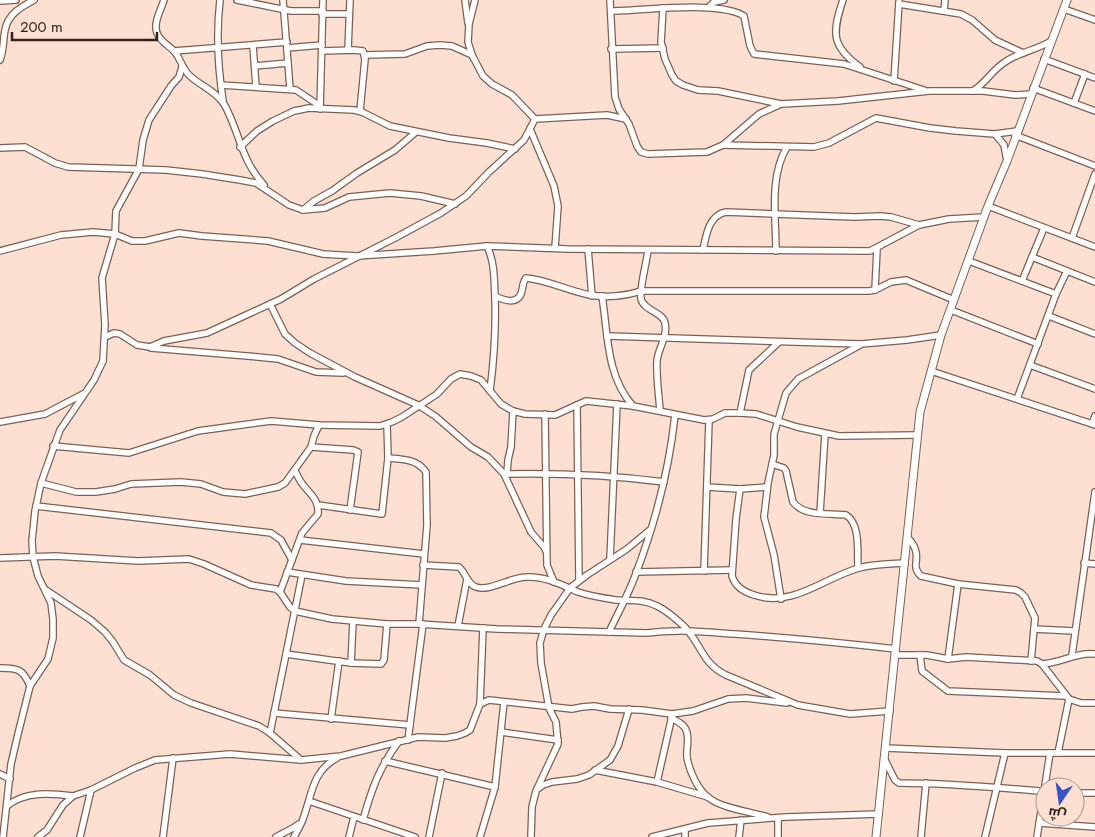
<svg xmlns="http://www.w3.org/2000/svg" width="1095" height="837" font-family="Jost,Cairo,sans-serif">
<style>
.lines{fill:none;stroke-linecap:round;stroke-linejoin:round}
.minor-casing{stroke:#7e5f50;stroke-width:8}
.tertiary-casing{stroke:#7e5f50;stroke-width:9}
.minor{stroke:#fff;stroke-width:5.5}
.tertiary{stroke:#fff;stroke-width:7}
</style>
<rect width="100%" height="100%" fill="#fde0d2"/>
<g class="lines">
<g class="minor-casing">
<g id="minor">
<path d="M164,0c-3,10 -11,23 -7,33 3,9 13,13 18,19 6,8 7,16 14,23 11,11 26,15 35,29 16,28 16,55 40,81"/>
<path d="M220,0c-4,34 -2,68 3,101"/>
<polyline points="237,0 291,11 323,11"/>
<polyline points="283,0 290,89"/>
<polyline points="465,0 468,23"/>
<polyline points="475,0 469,24 468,42 472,55 483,76 492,84 512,95 535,119 607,115 626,119"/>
<polyline points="610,0 615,97 619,109 629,124 637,146 641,152 648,154 707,152 723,145 759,114 781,104"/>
<path d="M843,0c-11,33 -12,46 17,67"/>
<polyline points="0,1 16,0"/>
<polyline points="899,4 961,14 972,20 995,40 1023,53"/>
<polyline points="710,6 714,2 724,0"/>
<polyline points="663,8 661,42 665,59 672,75 676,81 683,85 698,90 718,91 781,104 838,101 929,91 983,91 1015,95 1031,94"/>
<polyline points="1064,9 1095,20"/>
<path d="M611,11c30,0 110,-11 133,5l6,30 4,8 90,10 80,26"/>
<polyline points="944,11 945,0"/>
<polyline points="322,14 349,14"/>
<polyline points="253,46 256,87"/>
<polyline points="287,48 322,45"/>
<polyline points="611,49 663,48"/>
<polyline points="348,50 350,0"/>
<polyline points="174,51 287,42"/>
<polyline points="322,51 354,50 363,51 365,59 360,111"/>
<polyline points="365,55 405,54 427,46 440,45 452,46 472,55"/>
<polyline points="1044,59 1095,78"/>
<path d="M0,60c4,-10 3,-20 5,-30 3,-16 16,-23 29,-30"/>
<polyline points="255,66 288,63"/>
<polyline points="894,81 899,2"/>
<polyline points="221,85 296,90 320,106"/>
<polyline points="1033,88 1095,111"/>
<path d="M973,91c13,-8 19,-21 32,-29 14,-10 32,-12 46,-21"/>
<polyline points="1074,103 1085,74"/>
<polyline points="320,109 323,0"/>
<polyline points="530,129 554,186 558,206 555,248"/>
<polyline points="995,134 1004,145 1007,161"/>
<polyline points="1015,135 1095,166"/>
<polyline points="723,145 814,147 829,143 876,118 930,128 956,131 995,134 1017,131"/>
<polyline points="240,147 257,131 273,121 294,111 309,108 354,110 362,112 390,126 449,138 487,143 515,149"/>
<polyline points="0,148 25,147 55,163 68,167 166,170 202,174 240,180 256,183 289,205 303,210 325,208 349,197 390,193 421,196 455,204"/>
<polyline points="988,206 1095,247"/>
<polyline points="303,210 314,201 332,191 357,173 395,150 416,132"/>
<polyline points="1072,238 1095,174"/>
<path d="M487,246c8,17 7,34 8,52 1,32 -1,62 -5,93"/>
<polyline points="588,249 592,296"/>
<path d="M648,250c-1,11 -9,40 -7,49 3,12 22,13 24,24 3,14 -7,25 -8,38 -1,16 2,34 3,50"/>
<path d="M703,250c3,-15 6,-35 23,-38l128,5 26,-1 11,1 28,8"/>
<polyline points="0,251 61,235 93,232 115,234 132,241 145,241 179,233 202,236 268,241 323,254 357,256 434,251 487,246 567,249 870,251 919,225 949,219 984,217"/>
<path d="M776,251c0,-33 -7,-75 11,-104"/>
<polyline points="1032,257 1095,282"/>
<polyline points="969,261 1056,294"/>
<polyline points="1022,281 1044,228"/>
<polyline points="875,290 877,249"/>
<path d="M495,296c8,4 21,9 26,-2 2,-5 1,-11 5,-16 22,2 42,13 64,17 16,3 36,1 51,-4h228l6,-1 16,-8 15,-2 48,20"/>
<path d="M602,296c6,37 4,80 31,110"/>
<polyline points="270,304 285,334 295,343 310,353 355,377 418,405 435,416 471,447 488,457 504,474 531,532 544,547 546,551"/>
<polyline points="951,310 1038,344"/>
<polyline points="1049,316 1095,334"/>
<polyline points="607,336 861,344 907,340 941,335"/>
<polyline points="105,337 114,333 120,334 137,345 150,347 164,341 207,333 281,299 314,279 395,238 441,213 466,196 489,172 524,140 535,119"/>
<polyline points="151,348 258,357 278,359 316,372 343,373"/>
<polyline points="1030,365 1095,389"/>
<polyline points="931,371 1095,425"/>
<polyline points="1017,399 1056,294 1067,271"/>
<polyline points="577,405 579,580"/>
<polyline points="740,413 749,370 779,342"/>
<polyline points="545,414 547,565 554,582"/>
<polyline points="0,422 45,414 83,394"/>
<polyline points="1092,424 1095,416"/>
<polyline points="53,446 129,453 198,431 271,421 319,425 380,426 392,422 402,417 437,394 451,379 460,374 471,376 481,380 501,404 513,411 525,414 555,415 586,401 633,406 704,420 713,419 725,413 740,413 756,414 797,427 839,436 917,435"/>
<polyline points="311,447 353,450 358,452 350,510"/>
<path d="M388,458c14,1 29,1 38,14l1,53 -8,99"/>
<path d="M772,464l12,4 2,3 7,31c11,15 37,11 53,13 15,9 11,38 12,53"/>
<path d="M504,474c53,-1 107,1 160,8"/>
<polyline points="507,474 508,460 511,447 513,411"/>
<polyline points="41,483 76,492 96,492 115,489 131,484 181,482 201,484 223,492 245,494 278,487 285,483 311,447 314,436 319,425"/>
<polyline points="707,487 740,489 767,487"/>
<path d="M740,489l-4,30 -4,57c3,10 12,16 22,19 39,13 69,-17 105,-27 14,-4 31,-4 46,-5"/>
<polyline points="318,505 382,514 388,458 387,424"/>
<polyline points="36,506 271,533 281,540 292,560"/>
<polyline points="820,513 825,434"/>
<path d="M907,537c4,4 8,9 9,15 2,10 -4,16 5,24l37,8 58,6 5,3 4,4 10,21 -4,43"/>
<polyline points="300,540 424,554"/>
<path d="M0,558l55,-2 83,5 51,-2 15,5 47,21 25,4 4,3 10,15 5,4 37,8 55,5h32l78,5 150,4c30,-4 58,-1 88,1 54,4 107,9 161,15"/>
<polyline points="610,559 617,404"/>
<polyline points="1084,563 1095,564"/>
<path d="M423,565l36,2c7,6 8,17 17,20 14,5 34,-10 51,-10 18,-1 35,8 51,15 12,4 25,6 38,8 14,1 28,-1 41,6 9,4 27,19 32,26 14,18 15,32 37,43l72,30 52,9 40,-3"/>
<polyline points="704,571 709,420"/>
<polyline points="287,572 346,581 422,585"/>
<polyline points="636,572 732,570"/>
<polyline points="46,590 91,620 105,632 113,642 124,660 150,675 174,695 191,703 259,726 270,733 301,760"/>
<path d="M280,592l22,-59 16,-19c1,-16 -9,-20 -17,-32 -2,-3 -4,-7 -6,-11"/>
<polyline points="781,599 774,555 764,517 768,483 774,455 774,434 786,393 798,379 860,345"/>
<polyline points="458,626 467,579"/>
<polyline points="1034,629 1074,631"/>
<path d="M609,632c9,-19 19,-37 26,-56 20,-52 34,-105 40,-161"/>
<polyline points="286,654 351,663 381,664 384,660 387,624"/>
<polyline points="895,655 927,655 948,659 966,657 1037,661 1042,664 1069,699 1081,703 1095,703"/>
<polyline points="920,655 922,671 948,691 1066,696"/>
<polyline points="1072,655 1095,492"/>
<polyline points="948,659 958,584"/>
<polyline points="351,663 353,622"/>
<path d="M1042,664c19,-1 34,-12 53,-10"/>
<path d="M0,668c18,0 23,1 30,18"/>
<polyline points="480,704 489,700 572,709 582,707 594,706 610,709 642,710 672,714 693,711 728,699 746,698 787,703"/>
<polyline points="274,713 410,725"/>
<path d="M671,718c6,3 13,6 15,12 4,8 0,18 1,27 2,14 11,33 22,41 12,10 43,14 59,19"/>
<polyline points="331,719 339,661"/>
<polyline points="501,732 558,740"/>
<polyline points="270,733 302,575"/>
<polyline points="408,740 423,624"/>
<polyline points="885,748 1005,753 1095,753"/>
<polyline points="1058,753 1069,699"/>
<path d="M884,758l11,22 4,3c47,0 94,4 141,8l5,2"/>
<polyline points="385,761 495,787"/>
<polyline points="595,770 657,782 708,797"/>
<polyline points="0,774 10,779"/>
<polyline points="657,782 672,716"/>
<polyline points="539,788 543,785 552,782 577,779 589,775 610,760 618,746 629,709"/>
<polyline points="1075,793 1095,793"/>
<polyline points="309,801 415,837"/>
<path d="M7,806c18,-15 44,-13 66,-10"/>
<path d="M363,820c9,-32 16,-52 36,-79"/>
<polyline points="1039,823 1095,827"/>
<polyline points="3,837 11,764 18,734 30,686 48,659 53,638 53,619 51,603 38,576 33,557 32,541 35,511 41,483 60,430 94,380 103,361 105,325 102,278 115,234 116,211 139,169 143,140 149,120 171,86 179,77 182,67"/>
<polyline points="38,837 47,830 63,805 73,796 91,790 135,768 155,760 230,754 301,760 341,756 418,737 445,738 457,736 465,733 470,730 480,704 483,628"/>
<polyline points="80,837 91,790"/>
<polyline points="163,837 173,758"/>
<polyline points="276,837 293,828 299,824"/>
<path d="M294,837c3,-6 7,-12 9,-18 9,-24 9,-48 34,-61"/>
<polyline points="349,837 354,817"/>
<polyline points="429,837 442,773"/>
<polyline points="480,837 495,787 504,702"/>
<polyline points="531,837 532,807 536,791 558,744 556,722 549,708 541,663 540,643 544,629 551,615 570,588 587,575 627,549 651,529"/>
<polyline points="652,837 708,823 786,817 879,814"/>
<polyline points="685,837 685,829"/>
<polyline points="739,837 741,820"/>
<polyline points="778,837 778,818"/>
<polyline points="921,837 926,783"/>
<polyline points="985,837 1005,753"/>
<polyline points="1037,837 1050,753"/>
</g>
</g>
<g class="tertiary-casing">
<polyline id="tertiary" points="876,837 920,412 941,335 988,206 1007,161 1067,0"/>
</g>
<use href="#minor" class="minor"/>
<use href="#tertiary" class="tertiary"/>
</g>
<g transform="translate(1060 802) rotate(193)"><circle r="24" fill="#fde0d2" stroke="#ab9489"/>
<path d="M0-4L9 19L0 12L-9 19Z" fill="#3954c6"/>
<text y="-8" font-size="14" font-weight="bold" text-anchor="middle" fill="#30231c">ش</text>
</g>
<path d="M12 32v8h145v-8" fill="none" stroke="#30231c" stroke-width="2.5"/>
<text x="20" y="32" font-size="15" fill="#30231c" stroke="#fde0d2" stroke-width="4" paint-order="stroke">200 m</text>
</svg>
